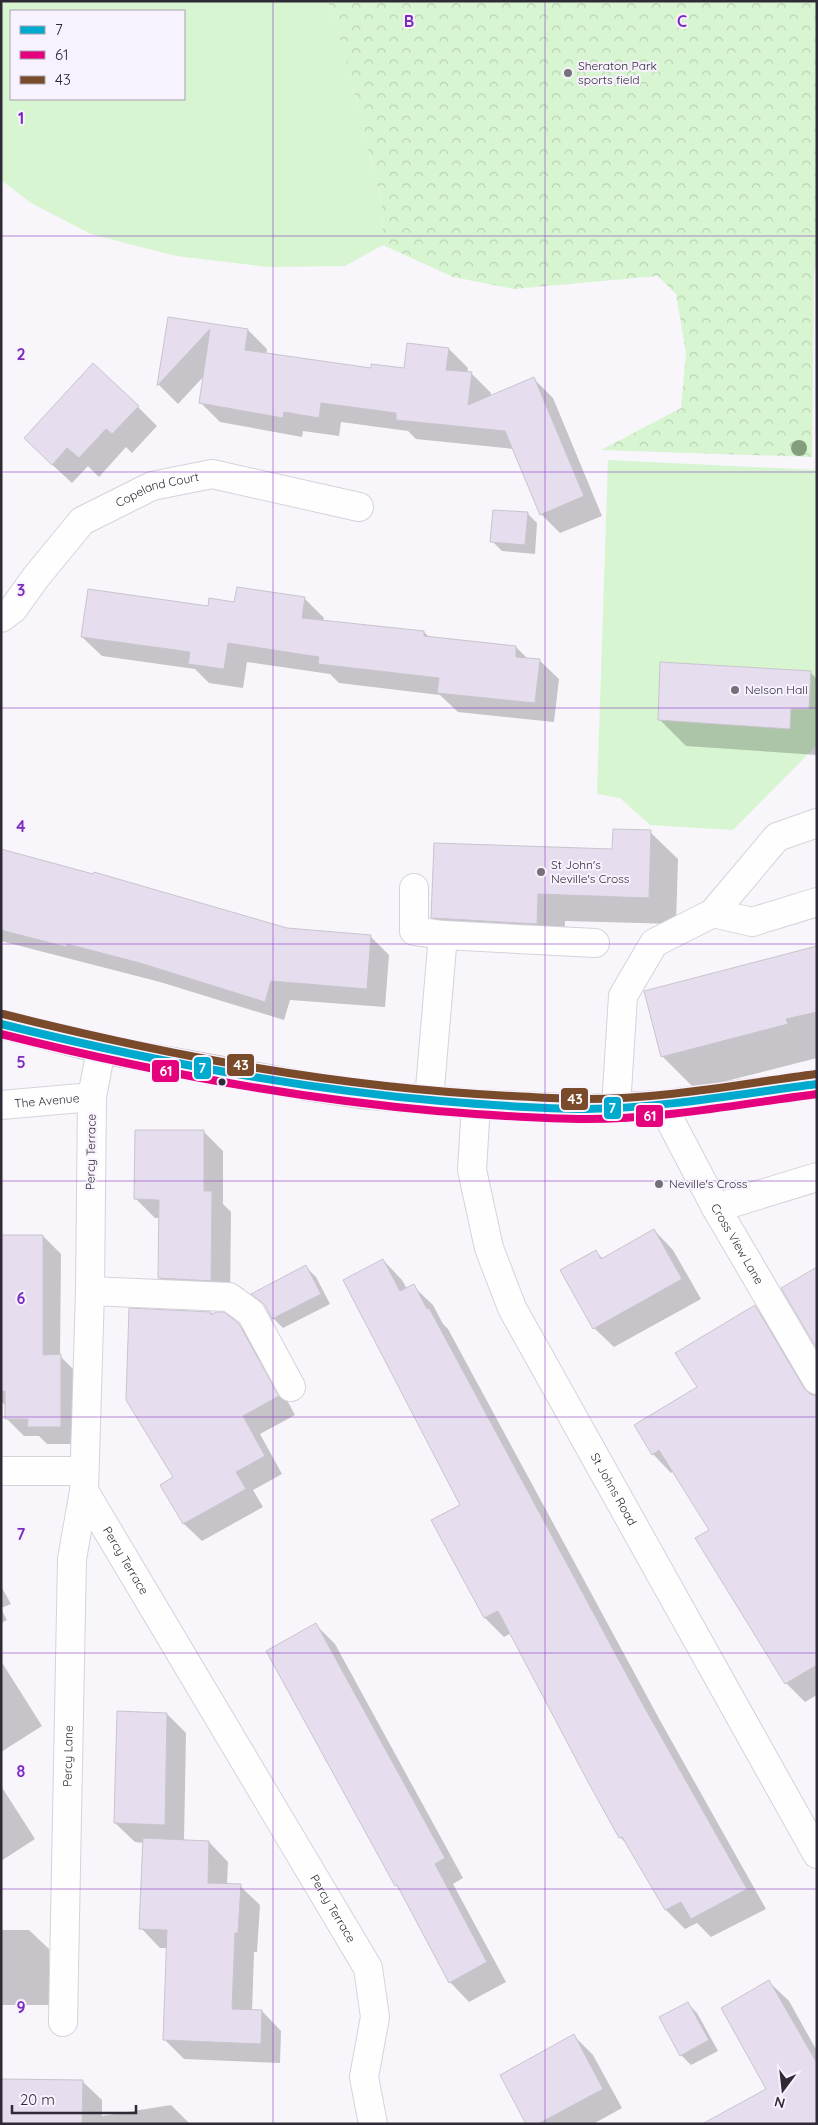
<svg xmlns="http://www.w3.org/2000/svg" width="818" height="2125" font-family="Quicksand,sans-serif">
<style>
.green{fill:#d8f5d1;fill-rule:evenodd}
.park{fill:url(#park-crowns)}
.shadow{fill:#0003}
.building{fill:#e6ddef;stroke:#c8c5cc}
.lines{fill:none;stroke-linecap:round;stroke-linejoin:round}
.minor-casing{stroke:#d6d2db;stroke-width:30}
.highway-casing{stroke:#bfacb5;stroke-width:30}
.minor{stroke:#fefefe;stroke-width:28}
.highway{stroke:#ebdadf;stroke-width:28}
.bus-1-casing{stroke:#f8f2fe;stroke-width:11}
.bus-2-casing{stroke:#f8f2fe;stroke-width:11}
.bus-3-casing{stroke:#f8f2fe;stroke-width:11}
.bus-1{stroke:#00a9ce;stroke-width:8}
.bus-2{stroke:#e5007d;stroke-width:8}
.bus-3{stroke:#7a4b2a;stroke-width:8}
.tree{fill:#839e7a}
.grid{fill:none;stroke:#7b2cbf;stroke-width:1;stroke-opacity:0.55}
.poi-dot{fill:#75717a;stroke:#f8f2fe;stroke-width:2}
.bus-dot{fill:#2f2a35;stroke:#f8f2fe;stroke-width:2}
.labels{text-anchor:middle;stroke-width:4;stroke-linejoin:round;paint-order:stroke}
.poi-label{font-size:12px;fill:#2f2a35;stroke:#f8f2fe;text-anchor:start}
.street-label{font-size:12px;fill:#2f2a35;stroke:#f8f2fe}
.grid-label{font-size:16px;text-anchor:middle;font-weight:bold;fill:#7b2cbf;stroke:#f8f2fe;stroke-width:4;stroke-linejoin:round;paint-order:stroke}
.line-badge{stroke:#f8f2fe;stroke-width:2}
.badge-label{font-size:14px;text-anchor:middle;font-weight:bold;fill:#fff}
</style>
<defs>
<pattern id="park-crowns" width="20" height="18" patternUnits="userSpaceOnUse" patternTransform="scale(1.25)"><rect width="20" height="18" fill="#d8f5d1"/><path d="M2 6a3 3 0 1 1 6 0M12 15a3 3 0 1 1 6 0" fill="none" stroke="#bad2b4"/></pattern>
</defs>
<rect width="100%" height="100%" fill="#f8f5fb"/>
<g class="green">
<path d="M1,1h327l17,54 37,150 1,40 -38,21 -76,1 -93,-11 -85,-22 -60,-31 -30,-23zM11,11h173v88h-173z"/>
<polygon points="608,460 817,470 817,745 733,830 650,825 620,798 597,794"/>
</g>
<polygon class="park" points="328,1 817,1 817,248 814,274 812,457 601,450 681,408 686,353 676,294 658,276 514,289 453,277 383,245 382,205 345,55"/>
<g class="shadow">
<polygon points="169,319 248,330 267,349 266,355 372,369 405,369 449,349 468,368 467,373 471,373 491,393 490,397 534,379 553,398 602,516 560,533 541,514 514,449 416,439 408,431 341,422 339,436 303,431 302,437 220,422 201,403 205,375 178,404 159,385"/>
<polygon points="138,407 157,426 132,453 126,447 99,477 88,466 72,483 45,458"/>
<polygon points="527,513 537,523 535,554 502,551 492,541"/>
<polygon points="304,598 324,618 323,621 424,632 430,638 516,647 528,659 539,660 559,679 554,722 458,712 440,695 339,683 330,674 247,662 243,688 209,683 195,669 102,656 82,637 209,607 235,603"/>
<polygon points="811,673 817,679 817,755 686,746 659,719"/>
<polygon points="650,832 678,859 676,924 565,921 564,951 459,944 432,917 614,851"/>
<polygon points="1,850 287,929 370,936 389,955 385,1007 290,1000 284,1020 160,982 1,941"/>
<polygon points="817,948 817,1058 695,1089 662,1056"/>
<polygon points="204,1132 223,1151 223,1204 231,1212 230,1300 179,1297 160,1278 160,1218 155,1218 136,1199"/>
<polygon points="654,1230 673,1250 701,1299 614,1347 594,1328 595,1251 603,1259"/>
<polygon points="1,1236 43,1236 61,1254 60,1356 78,1374 79,1444 47,1444 39,1436 24,1436 6,1418 6,1406 1,1401"/>
<polygon points="383,1260 402,1280 407,1289 413,1286 433,1305 443,1324 448,1329 662,1724 766,1909 711,1937 697,1923 685,1929 666,1910 629,1846 620,1837 511,1633 504,1637 485,1618 461,1505"/>
<polygon points="306,1267 316,1277 330,1304 283,1328 273,1318 267,1307 253,1294"/>
<polygon points="754,1306 773,1325 817,1399 817,1695 805,1702 786,1683 697,1538 710,1530 674,1471 671,1473 653,1454"/>
<polygon points="211,1313 238,1324 256,1343 295,1415 260,1434 282,1474 253,1490 263,1507 202,1541 184,1524 162,1485 175,1478"/>
<polygon points="1,1586 11,1604 1,1608"/>
<polygon points="1,1609 7,1620 1,1623"/>
<polygon points="316,1625 335,1644 463,1878 453,1884 506,1982 469,2002 450,1982 400,1889 396,1885"/>
<polygon points="1,1661 42,1726 1,1752"/>
<polygon points="167,1714 186,1733 184,1841 209,1842 228,1862 227,1885 240,1886 260,1905 257,1952 254,1952 252,2011 262,2011 281,2031 280,2063 184,2059 164,2039 167,1948 160,1948 141,1928 144,1843 135,1842 115,1823"/>
<polygon points="1,1786 35,1839 1,1861"/>
<polygon points="1,1930 29,1930 49,1949 50,2005 1,2005"/>
<polygon points="769,1982 789,2001 817,2051 817,2124 768,2089"/>
<polygon points="688,2004 697,2013 718,2051 691,2065 681,2055"/>
<polygon points="574,2036 593,2055 622,2108 593,2124 528,2124"/>
<polygon points="82,2081 102,2100 102,2116 171,2105 190,2124 1,2124"/>
</g>
<g class="building">
<polygon points="168,317 248,329 245,350 371,368 371,364 404,368 407,343 449,348 446,370 472,372 468,405 534,377 584,496 540,515 505,431 396,420 396,413 321,403 319,418 284,412 283,418 199,403 210,329 157,386"/>
<polygon points="93,363 139,406 112,434 106,429 79,458 67,448 52,465 24,438"/>
<polygon points="493,510 528,512 525,545 490,542"/>
<polygon points="237,587 305,597 302,618 424,631 424,636 516,646 516,657 540,659 535,703 437,693 439,678 318,664 319,657 228,643 224,669 188,664 190,652 81,637 88,589 208,606 209,598 234,602"/>
<polygon points="660,662 811,671 809,709 791,709 790,729 658,720"/>
<polygon points="613,829 651,830 649,898 538,894 537,924 431,918 434,843 612,849"/>
<polygon points="1,849 93,874 94,872 287,928 371,935 367,989 271,981 265,1002 140,963 67,944 66,947 1,930"/>
<polygon points="817,946 817,1012 786,1019 788,1024 661,1057 644,991"/>
<polygon points="135,1130 204,1130 204,1191 212,1191 211,1281 158,1278 159,1200 134,1199"/>
<polygon points="654,1229 682,1279 593,1329 560,1270 596,1250 601,1259"/>
<polygon points="1,1235 43,1235 43,1355 61,1354 61,1427 27,1427 28,1419 5,1419 5,1391 1,1391"/>
<polygon points="383,1259 400,1291 414,1284 427,1309 429,1308 642,1703 747,1889 691,1919 681,1902 665,1910 622,1837 619,1838 587,1780 498,1611 484,1618 431,1520 460,1505 343,1280"/>
<polygon points="306,1265 321,1294 272,1319 265,1305 251,1294"/>
<polygon points="817,1267 817,1349 781,1288"/>
<polygon points="755,1305 804,1388 810,1394 817,1396 817,1665 785,1684 695,1538 709,1530 659,1450 652,1455 634,1425 697,1387 675,1353"/>
<polygon points="129,1308 211,1312 211,1315 216,1312 224,1312 239,1324 279,1396 243,1416 265,1456 236,1472 246,1489 183,1524 160,1485 173,1477 126,1400"/>
<polygon points="316,1623 445,1858 435,1864 487,1962 449,1983 397,1885 395,1886 266,1651"/>
<polygon points="117,1711 167,1713 165,1825 114,1823"/>
<polygon points="143,1838 209,1841 208,1883 241,1884 238,1933 235,1933 232,2009 262,2010 261,2044 163,2040 167,1930 139,1929"/>
<polygon points="769,1980 817,2063 817,2124 702,2124 766,2089 721,2008"/>
<polygon points="688,2002 709,2040 680,2056 659,2017"/>
<polygon points="574,2034 603,2089 538,2124 526,2124 500,2075"/>
<polygon points="1,2079 83,2080 82,2124 1,2124"/>
</g>
<g class="lines">
<g class="minor-casing">
<g id="minor">
<path id="s1" d="M1,618l12,-9 23,-32 46,-56 70,-35 60,-12 147,33"/>
<polyline points="414,888 414,931 443,935 429,1100"/>
<polyline points="713,913 752,922 817,902"/>
<polyline points="443,935 595,943"/>
<path id="s2" d="M101,1049l-9,48 -2,194 -6,200 284,477 7,49 -11,60 9,47"/>
<path id="s3" d="M476,1104l-4,66 17,78 23,60 305,546"/>
<path id="s4" d="M1,1105l91,-8"/>
<path id="s5" d="M662,1105l54,103 101,172"/>
<polyline points="616,1107 623,996 654,943 713,913 777,837 817,823"/>
<polyline points="716,1208 817,1177"/>
<polyline points="90,1291 229,1297 251,1313 291,1387"/>
<polyline points="1,1471 84,1471"/>
<path id="s6" d="M63,2022l9,-463 12,-68"/>
</g>
</g>
<g class="highway-casing">
<polyline id="highway" points="1,1024 101,1049 312,1087 361,1094 476,1104 586,1109 662,1105 817,1084"/>
</g>
<use href="#minor" class="minor"/>
<use href="#highway" class="highway"/>
<g class="bus-1-casing">
<path id="bus-1" d="M1,1024c145,36 292,64 440,77 48,4 97,8 145,8 77,-1 154,-15 231,-25"/>
</g>
<g class="bus-2-casing">
<path id="bus-2" d="M1,1034c143,36 289,64 436,77 50,4 100,8 149,8 77,0 154,-15 231,-25"/>
</g>
<g class="bus-3-casing">
<path id="bus-3" d="M3,1014c167,42 337,74 509,82 24,1 49,3 74,3 77,0 154,-15 230,-25"/>
</g>
<use href="#bus-1" class="bus-1"/>
<use href="#bus-2" class="bus-2"/>
<use href="#bus-3" class="bus-3"/>
</g>
<circle class="tree" cx="799" cy="448" r="8"/>
<path class="grid" d="M273,1v2123M545,1v2123M1,236h816M1,472h816M1,708h816M1,944h816M1,1181h816M1,1417h816M1,1653h816M1,1889h816"/>
<g class="poi-dot">
<circle cx="568" cy="73" r="5"/>
<circle cx="735" cy="690" r="5"/>
<circle cx="541" cy="872" r="5"/>
<circle cx="659" cy="1184" r="5"/>
</g>
<circle class="bus-dot" cx="222" cy="1082" r="4.5"/>
<g class="labels">
<g class="poi-label">
<text x="578" y="70">Sheraton Park<tspan x="578" dy="14">sports field</tspan></text>
<text x="745" y="694">Nelson Hall</text>
<text x="551" y="869">St John's<tspan x="551" dy="14">Neville's Cross</tspan></text>
<text x="669" y="1188">Neville's Cross</text>
</g>
<g class="street-label">
<text dy="4" stroke="none"><textPath href="#s1" startOffset="209">Copeland Court</textPath></text>
<text dy="4" stroke="none"><textPath href="#s4" startOffset="46">The Avenue</textPath></text>
<text transform="translate(91 1152) rotate(-89)" y="4">Percy Terrace</text>
<text dy="4" stroke="none"><textPath href="#s5" startOffset="158">Cross View Lane</textPath></text>
<text dy="4" stroke="none"><textPath href="#s3" startOffset="418">St Johns Road</textPath></text>
<text dy="4" stroke="none"><textPath href="#s2" startOffset="524">Percy Terrace</textPath></text>
<text dy="4" stroke="none"><textPath href="#s6" startOffset="266">Percy Lane</textPath></text>
<text dy="4" stroke="none"><textPath href="#s2" startOffset="929">Percy Terrace</textPath></text>
</g>
</g>
<g class="grid-label">
<text x="409" y="27">B</text>
<text x="682" y="27">C</text>
<text x="21" y="124">1</text>
<text x="21" y="360">2</text>
<text x="21" y="596">3</text>
<text x="21" y="832">4</text>
<text x="21" y="1068">5</text>
<text x="21" y="1304">6</text>
<text x="21" y="1540">7</text>
<text x="21" y="1777">8</text>
<text x="21" y="2013">9</text>
</g>
<g class="line-badge">
<rect x="226" y="1053" width="29" height="24" rx="5" fill="#7a4b2a"/>
<rect x="193" y="1056" width="19" height="24" rx="5" fill="#00a9ce"/>
<rect x="151" y="1059" width="29" height="24" rx="5" fill="#e5007d"/>
<rect x="560" y="1087" width="29" height="24" rx="5" fill="#7a4b2a"/>
<rect x="603" y="1096" width="19" height="24" rx="5" fill="#00a9ce"/>
<rect x="635" y="1104" width="29" height="24" rx="5" fill="#e5007d"/>
</g>
<g class="badge-label">
<text x="241" y="1070">43</text>
<text x="202" y="1073">7</text>
<text x="166" y="1076">61</text>
<text x="575" y="1104">43</text>
<text x="612" y="1113">7</text>
<text x="650" y="1121">61</text>
</g>
<rect width="818" height="2125" fill="none" stroke="#2f2a35" stroke-width="5"/>
<rect x="10" y="10" width="175" height="90" fill="#f8f2fe" stroke="#a8a2ae"/>
<rect x="20" y="26" width="25" height="8" fill="#00a9ce" stroke="#a8a2ae"/>
<text x="55" y="35" font-size="15" fill="#2f2a35">7</text>
<rect x="20" y="51" width="25" height="8" fill="#e5007d" stroke="#a8a2ae"/>
<text x="55" y="60" font-size="15" fill="#2f2a35">61</text>
<rect x="20" y="76" width="25" height="8" fill="#7a4b2a" stroke="#a8a2ae"/>
<text x="55" y="85" font-size="15" fill="#2f2a35">43</text>
<g transform="translate(783 2090) rotate(195)" stroke="#f8f2fe" stroke-width="4" paint-order="stroke">
<path d="M0-4L9 19L0 12L-9 19Z" fill="#2f2a35"/>
<text y="-8" font-size="14" font-weight="bold" text-anchor="middle" fill="#2f2a35">N</text>
</g>
<path d="M12 2105v8h124v-8" fill="none" stroke="#2f2a35" stroke-width="2.5"/>
<text x="20" y="2105" font-size="15" fill="#2f2a35" stroke="#f8f2fe" stroke-width="4" paint-order="stroke">20 m</text>
</svg>
